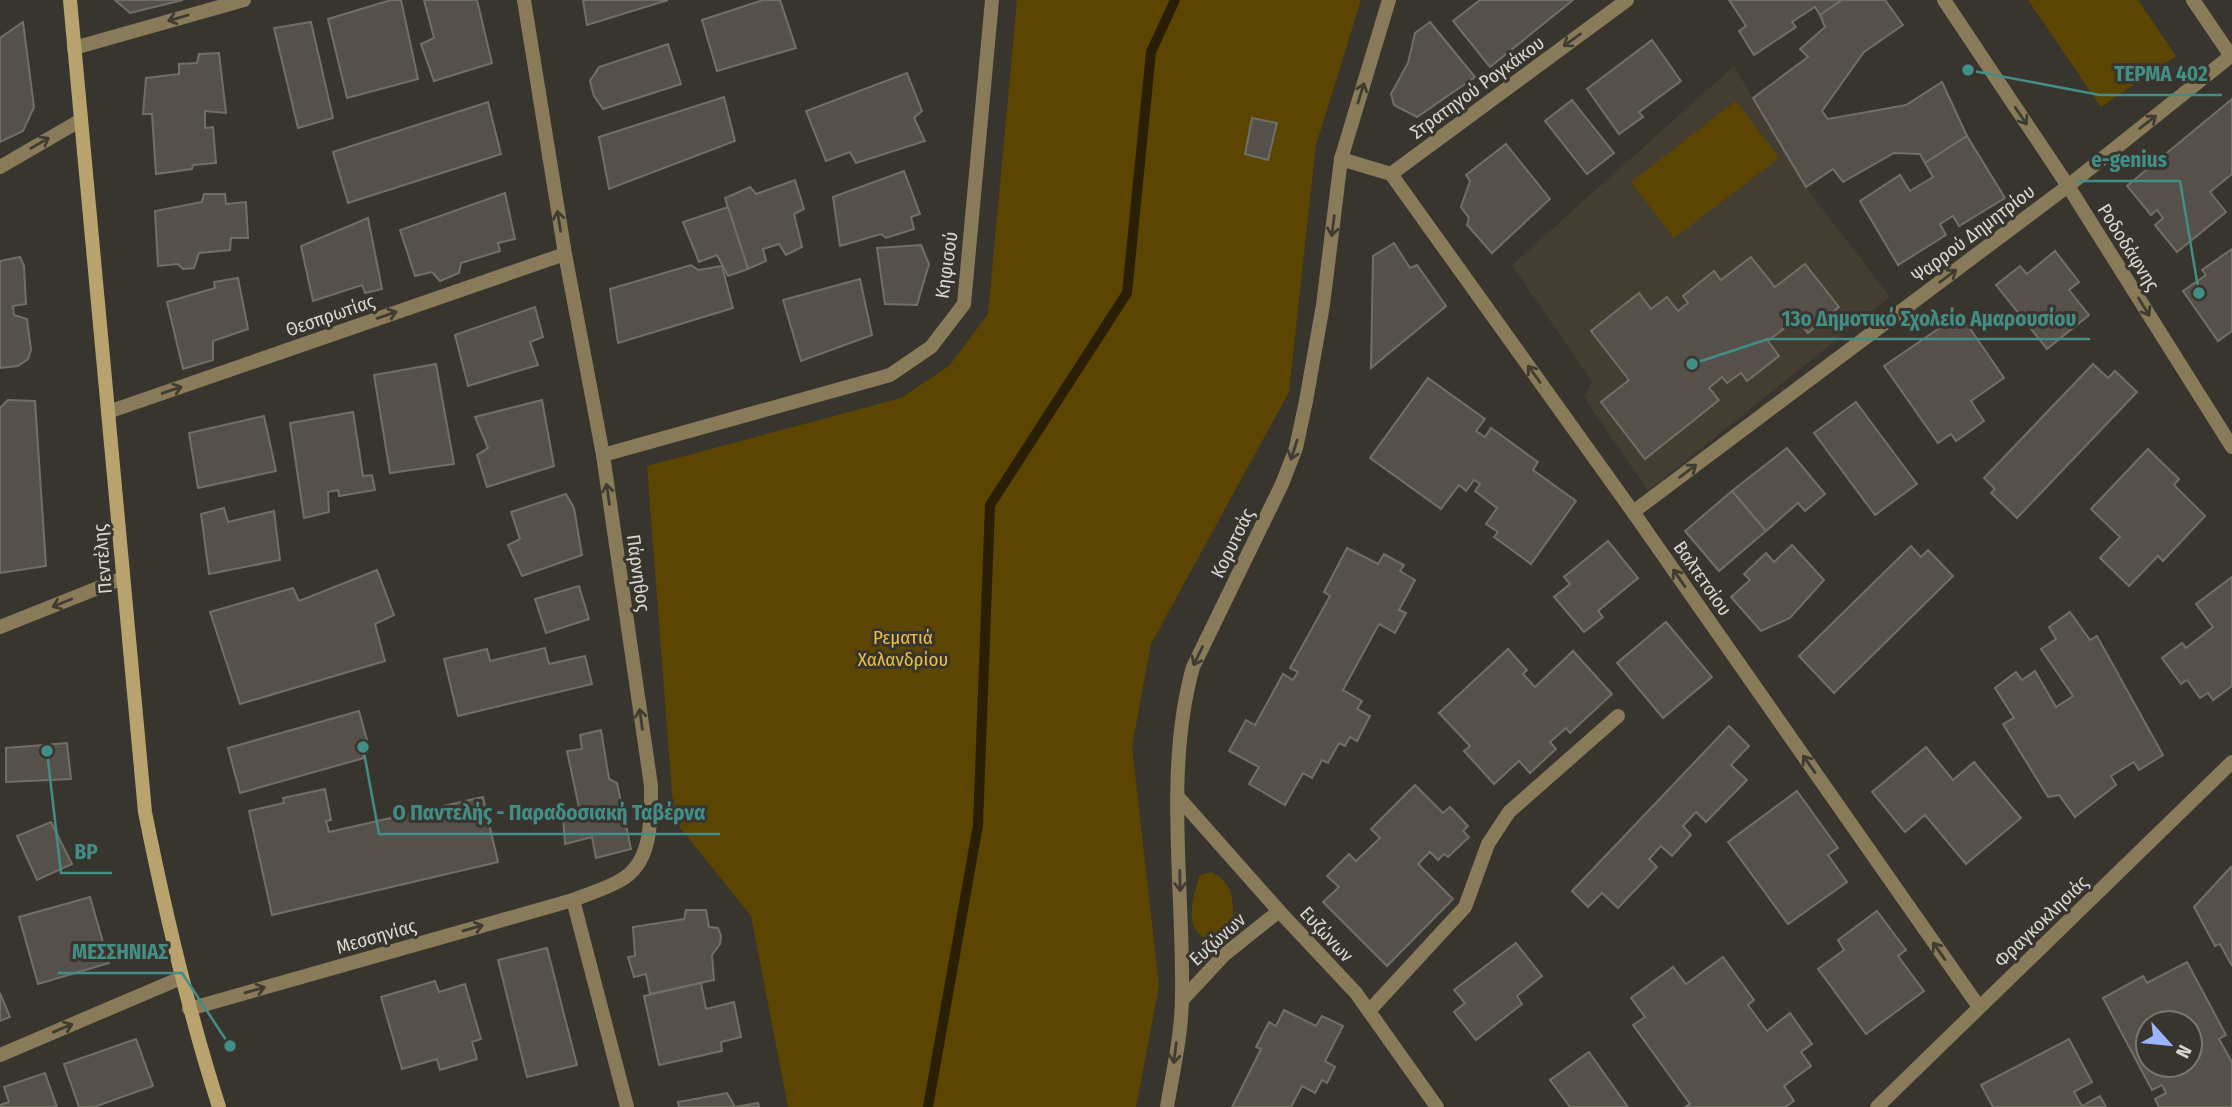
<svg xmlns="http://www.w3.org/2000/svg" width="2232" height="1107" font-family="'Fira Sans Condensed',sans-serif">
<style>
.built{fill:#433e31}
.green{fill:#5c4500}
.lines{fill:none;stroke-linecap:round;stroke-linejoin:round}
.stream{stroke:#291f04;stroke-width:10}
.building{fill:#55514a;stroke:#716e66;stroke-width:2;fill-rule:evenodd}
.pedestrian{stroke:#897b5a;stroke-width:14}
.minor{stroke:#897b5a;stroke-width:14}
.tertiary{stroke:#897b5a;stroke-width:14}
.secondary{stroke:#b8a26d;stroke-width:14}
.oneway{stroke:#403c32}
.labels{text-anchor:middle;stroke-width:6;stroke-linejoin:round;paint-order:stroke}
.street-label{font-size:19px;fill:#d9d7d3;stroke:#38352e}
.park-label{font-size:19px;fill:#ebbf49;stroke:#38352e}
.leader{fill:none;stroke:#428e87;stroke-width:2.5}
.callout-dot{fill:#428e87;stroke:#38352e;stroke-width:2.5}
.callout-label{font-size:21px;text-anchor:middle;font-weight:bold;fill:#428e87;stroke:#38352e;stroke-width:6;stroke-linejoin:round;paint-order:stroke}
</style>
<rect width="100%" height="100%" fill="#38352e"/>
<polygon class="built" points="1734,66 1802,182 1890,297 1648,491 1584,397 1592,382 1512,265"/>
<g class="green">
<polygon points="1017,0 1361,0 1316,145 1289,392 1151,644 1132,747 1159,986 1136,1107 788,1107 751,916 674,820 647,466 901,398 949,366 988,314"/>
<polygon points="2028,0 2138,0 2176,56 2101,107"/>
<polygon points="1736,101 1779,158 1674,238 1631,182"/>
<path d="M1212,872c15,9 20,17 21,35 0,6 1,16 -3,22 -9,17 -31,13 -37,-5 -4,-14 2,-35 7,-49z"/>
</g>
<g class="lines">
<polyline class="stream" points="928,1107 978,825 990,505 1127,293 1151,52 1175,0"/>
</g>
<g class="building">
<polygon points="115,0 183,0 130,13"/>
<polygon points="391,0 401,0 418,79 347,98 328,19"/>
<polygon points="424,0 477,0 492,63 434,81 421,44 434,38"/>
<polygon points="583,0 668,0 587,25"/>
<polygon points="763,0 780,0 796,48 717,71 702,20"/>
<polygon points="1480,0 1573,0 1490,67 1453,21"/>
<polygon points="1729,0 1842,0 1820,15 1815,7 1792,22 1796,27 1754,55 1739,31 1746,26"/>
<polygon points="1842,0 1885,0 1903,25 1864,52 1822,111 1828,119 1906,105 1942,82 1967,136 1925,163 1920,154 1894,153 1843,182 1833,169 1806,187 1753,98 1808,57 1800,49 1825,27 1820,15"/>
<polygon points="23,22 34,107 23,131 0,142 0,38"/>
<polygon points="311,22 333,118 298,128 274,28"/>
<polygon points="1430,22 1475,77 1417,117 1394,105 1391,94 1408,63 1415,33"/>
<polygon points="1652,40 1681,81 1639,112 1643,117 1619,134 1587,89"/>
<polygon points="668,44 681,84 603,109 594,96 590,81 599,67"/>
<polygon points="219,53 226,113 205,111 205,128 213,127 216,163 193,165 192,169 156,174 152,114 143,114 146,78 179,74 179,64 197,63 199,54"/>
<polygon points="907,73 922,111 914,118 925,141 856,163 850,152 826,161 806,111"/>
<polygon points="724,97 735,141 609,189 599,137"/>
<polygon points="2232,99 2232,174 2210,192 2226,212 2177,252 2155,225 2163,218 2157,210 2151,215 2127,186"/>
<polygon points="1572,100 1614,153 1587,174 1545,121"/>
<polygon points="488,102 501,154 348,203 333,152"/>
<polygon points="1252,118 1277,123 1268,160 1245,154"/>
<polygon points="1967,136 2005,198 1959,226 1953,216 1940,224 1946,235 1898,265 1860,201 1900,175 1910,191 1933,177 1925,163"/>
<polygon points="1506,144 1550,199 1492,253 1467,225 1469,218 1461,207 1470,181 1466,175"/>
<polygon points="904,171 920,214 911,217 914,229 886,238 881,234 840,246 833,197"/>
<polygon points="795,180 804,209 794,214 802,247 786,255 779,244 763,249 766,261 748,269 725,198 750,187 756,194"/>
<polygon points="505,193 515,239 498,243 500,251 461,263 459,273 440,281 432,272 415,276 400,230"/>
<polygon points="204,194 225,194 226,204 246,202 248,238 231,238 230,250 199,253 194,268 183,269 178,264 158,266 155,211 202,202"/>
<polygon points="728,207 748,269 728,276 717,255 699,262 683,222"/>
<polygon points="368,218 382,289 365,293 362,285 313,301 301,246"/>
<polygon points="1394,243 1410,268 1417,265 1446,306 1371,368 1373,256"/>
<polygon points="921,245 929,264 917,305 885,304 877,248"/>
<polygon points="2232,249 2232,331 2218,341 2183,291 2206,275 2202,270"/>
<polygon points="2055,251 2079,282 2069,290 2089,315 2047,349 1996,285 2020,266 2027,274"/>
<polygon points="20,257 24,266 26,304 13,306 14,315 27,319 31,350 28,359 18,366 0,368 0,261"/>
<polygon points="1751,257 1775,287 1805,264 1839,307 1808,333 1796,319 1768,341 1779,356 1747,381 1741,373 1727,383 1722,377 1709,388 1719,400 1645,459 1601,402 1629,380 1591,331 1639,293 1651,309 1667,297 1678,311 1688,303 1683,296 1714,271 1721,280"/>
<polygon points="691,265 698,270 722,266 733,308 618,343 610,289"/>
<polygon points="238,278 248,329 213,341 213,360 183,369 167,302 215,288 214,282"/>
<polygon points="860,279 872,335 801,361 783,300"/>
<polygon points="535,307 543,337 530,342 538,365 468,386 455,335"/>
<polygon points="1960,314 2004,378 1971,401 1984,421 1956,441 1951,434 1938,443 1884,366"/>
<polygon points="436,364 454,464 390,473 374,375"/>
<polygon points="2093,364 2108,378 2115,371 2137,392 2017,518 1991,493 1995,489 1984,478"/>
<polygon points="1428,378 1485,419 1476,431 1485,437 1491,428 1538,462 1533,470 1576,501 1531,564 1494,537 1498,532 1486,524 1497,508 1475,491 1480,484 1474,480 1466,491 1459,485 1441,509 1370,458"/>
<polygon points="8,400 35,401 46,566 0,573 0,408"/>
<polygon points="542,400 554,466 487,487 477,455 488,448 475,417"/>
<polygon points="1856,402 1917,484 1875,515 1814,433"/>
<polygon points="353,412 363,476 372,475 375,490 339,496 338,490 328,492 329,512 304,518 290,423"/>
<polygon points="264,416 276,471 198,488 189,433"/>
<polygon points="1787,448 1825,494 1805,511 1798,503 1766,531 1732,491"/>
<polygon points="2148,449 2179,479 2174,485 2205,516 2163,561 2158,556 2129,586 2100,558 2120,537 2091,509"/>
<polygon points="1732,491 1766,531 1719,571 1685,531"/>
<polygon points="566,494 574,508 582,555 522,576 508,545 520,539 511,512"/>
<polygon points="224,508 228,522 274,511 280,560 209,574 201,514"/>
<polygon points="1608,541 1638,578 1598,611 1603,617 1584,632 1554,597 1570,584 1564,577"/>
<polygon points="1792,545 1824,580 1790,618 1761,631 1731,597 1750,580 1744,574 1766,553 1774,562"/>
<polygon points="1911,546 1921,557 1928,550 1953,576 1834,693 1799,656"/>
<polygon points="1347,548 1378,564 1384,554 1404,565 1400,571 1415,580 1399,610 1406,613 1395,633 1379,624 1343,690 1362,701 1357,709 1370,716 1357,741 1350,737 1345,746 1339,743 1328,763 1322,760 1312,778 1303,773 1285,805 1249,784 1259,767 1229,751 1246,720 1255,725 1283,674 1293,680 1298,672 1290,668 1330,596 1324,592"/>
<polygon points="377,570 394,615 375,624 385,661 240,704 210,612 293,588 299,601"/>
<polygon points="2232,577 2232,686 2213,700 2208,693 2200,698 2187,680 2181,684 2162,658 2182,643 2186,648 2213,627 2196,604"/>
<polygon points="579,586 589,619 546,633 535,599"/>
<polygon points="2070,612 2090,640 2097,636 2163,755 2139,770 2134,762 2111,776 2116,785 2075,817 2059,795 2048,797 2003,724 2014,718 1995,688 2016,672 2022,680 2035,671 2056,707 2073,696 2041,649 2056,639 2049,627"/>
<polygon points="1666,622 1712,677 1663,718 1617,663"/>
<polygon points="545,648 549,664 585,656 592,684 458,716 444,659 487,649 490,661"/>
<polygon points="1508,649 1527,670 1523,674 1535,687 1573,651 1612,694 1570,733 1566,728 1550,742 1556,749 1530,773 1519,761 1494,784 1464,751 1470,746 1439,713"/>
<polygon points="359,711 367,740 359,743 364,758 240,793 228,748"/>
<polygon points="1729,726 1749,746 1731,765 1747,780 1706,822 1696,812 1683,826 1691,835 1672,856 1661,846 1649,859 1657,867 1618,908 1602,893 1588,907 1572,891"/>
<polygon points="601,730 609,779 617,783 631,849 596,858 592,837 565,844 563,817 580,812 567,751 582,749 580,735"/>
<polygon points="67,743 71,779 6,782 6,748"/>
<polygon points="1926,747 1953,780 1974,762 2021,818 1966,864 1925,815 1905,832 1872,792"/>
<polygon points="1415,785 1443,813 1450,807 1468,826 1463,831 1469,837 1448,857 1444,854 1438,860 1430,852 1418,864 1453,899 1387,966 1323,902 1339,887 1327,876 1349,854 1356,861 1380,838 1371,829"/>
<polygon points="325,789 331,820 326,821 329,832 483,797 498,862 272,915 249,811 284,803 283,798"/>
<polygon points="1797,791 1838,848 1828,855 1847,882 1788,924 1728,842"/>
<polygon points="51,822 72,864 37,880 17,836"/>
<polygon points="2231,867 2232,868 2232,966 2220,944 2215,946 2194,907"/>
<polygon points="90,897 109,963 38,984 19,917"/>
<polygon points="686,910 706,910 709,927 718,928 721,936 720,944 712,955 714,980 650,994 646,974 634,977 628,957 635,956 633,927 684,919"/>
<polygon points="1877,911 1906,950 1898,956 1924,991 1866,1034 1818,969 1844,950 1838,940"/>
<polygon points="1516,943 1542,976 1517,996 1522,1004 1476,1040 1454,1012 1465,1003 1454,990"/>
<polygon points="547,948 577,1065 527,1077 498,960"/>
<polygon points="1723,957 1754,1000 1748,1005 1767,1031 1790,1013 1812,1044 1801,1052 1811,1066 1784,1086 1794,1101 1785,1107 1685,1107 1690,1104 1633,1025 1645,1017 1631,998 1673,967 1686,984"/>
<path d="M2187,962l39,73 -7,4 13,23v45h-73l-4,-8 11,-6 -4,-8 -10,5 -49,-92 40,-22 4,7zM2148,1023h42v42h-42z"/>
<polygon points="435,981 439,992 465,984 481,1039 472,1042 477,1059 440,1070 437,1059 402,1069 381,997"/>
<polygon points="701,983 706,1009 734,1002 741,1037 721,1042 722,1051 659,1065 644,996"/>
<polygon points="0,993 10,1017 0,1021"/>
<polygon points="1284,1010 1316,1026 1322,1016 1343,1026 1325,1061 1335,1067 1327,1083 1322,1080 1315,1093 1302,1086 1291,1107 1232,1107 1261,1049 1256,1047 1269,1022 1276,1026"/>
<polygon points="136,1039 153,1086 94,1107 79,1107 64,1064"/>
<polygon points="2069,1039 2092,1082 2074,1092 2082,1106 2100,1096 2106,1107 1993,1107 1981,1085"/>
<polygon points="1589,1052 1628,1107 1570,1107 1550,1080"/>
<polygon points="45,1073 57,1107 0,1107 0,1105 9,1102 4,1087"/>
<polygon points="727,1093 735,1107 758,1103 759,1107 679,1107 678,1102"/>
</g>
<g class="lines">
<polyline class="pedestrian" points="2193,0 2231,56"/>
<g class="minor">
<polyline points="1944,0 2068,186 2232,447"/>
<polyline points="74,48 244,0"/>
<polyline points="1341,159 1391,174 1627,0"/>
<polyline points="0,167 81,120"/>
<polyline points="1391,174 1633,512 1979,1007"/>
<polyline points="108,412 565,254"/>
<polyline points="603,455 890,375 931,347 964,304 992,0"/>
<polyline points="1633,512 2068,186 2232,55"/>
<polyline points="0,627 123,578"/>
<polyline points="1178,797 1279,911 1356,993 1437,1107"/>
<polyline points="573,900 627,1107"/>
<polyline points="1183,999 1224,955 1279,911"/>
<path d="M189,1009l384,-109c15,-6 32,-11 46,-19 34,-17 32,-63 32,-95l-48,-331 -38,-201 -41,-254"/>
<polyline points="1369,1011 1465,907 1488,844 1509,812 1618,716"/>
<polyline points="0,1055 181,978"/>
<path d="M1167,1107c6,-36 15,-74 15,-111 2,-105 -18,-226 11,-329l89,-183 14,-36 10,-47 17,-96 18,-146 48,-159"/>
</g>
<polyline class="tertiary" points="1877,1107 2232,762"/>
<path class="secondary" d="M70,0l75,812c20,100 43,198 74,295"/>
</g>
<defs><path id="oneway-shaft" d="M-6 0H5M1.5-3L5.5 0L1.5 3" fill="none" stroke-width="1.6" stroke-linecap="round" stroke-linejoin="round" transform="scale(1.75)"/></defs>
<g class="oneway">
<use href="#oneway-shaft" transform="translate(178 18) rotate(164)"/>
<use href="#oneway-shaft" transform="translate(1572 40) rotate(144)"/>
<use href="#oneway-shaft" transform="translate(1361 93) rotate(-73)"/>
<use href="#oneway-shaft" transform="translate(2021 116) rotate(56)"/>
<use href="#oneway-shaft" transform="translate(2148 122) rotate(-38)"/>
<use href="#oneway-shaft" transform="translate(40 143) rotate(-30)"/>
<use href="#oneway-shaft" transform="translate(559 221) rotate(-99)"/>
<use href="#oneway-shaft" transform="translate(1333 226) rotate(97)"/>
<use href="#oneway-shaft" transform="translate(1948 276) rotate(-37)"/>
<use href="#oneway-shaft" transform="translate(2144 307) rotate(58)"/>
<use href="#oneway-shaft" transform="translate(387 315) rotate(-19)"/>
<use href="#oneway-shaft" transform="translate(1534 374) rotate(-126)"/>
<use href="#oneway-shaft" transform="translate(172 390) rotate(-19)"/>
<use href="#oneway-shaft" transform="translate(1294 450) rotate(108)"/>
<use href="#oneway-shaft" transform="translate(1688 471) rotate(-37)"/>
<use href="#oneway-shaft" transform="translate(608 494) rotate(-98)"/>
<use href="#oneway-shaft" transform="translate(1679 578) rotate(-125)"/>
<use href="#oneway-shaft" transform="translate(62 603) rotate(158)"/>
<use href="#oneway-shaft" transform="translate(1198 656) rotate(116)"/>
<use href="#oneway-shaft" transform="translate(641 719) rotate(-98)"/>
<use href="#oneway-shaft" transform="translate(1809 764) rotate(-125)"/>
<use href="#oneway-shaft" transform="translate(1180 881) rotate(89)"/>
<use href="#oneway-shaft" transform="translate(473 928) rotate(-16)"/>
<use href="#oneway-shaft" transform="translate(1939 951) rotate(-125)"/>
<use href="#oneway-shaft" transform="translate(255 990) rotate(-16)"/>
<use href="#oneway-shaft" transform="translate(63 1028) rotate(-23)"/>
<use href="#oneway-shaft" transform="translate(1175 1053) rotate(97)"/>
</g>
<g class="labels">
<g class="street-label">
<text transform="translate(1477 87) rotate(-36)" y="7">Στρατηγού Ρογκάκου</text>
<text transform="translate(1973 233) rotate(-37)" y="7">Ψαρρού Δημητρίου</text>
<text transform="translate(2129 247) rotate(58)" y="7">Ροδοδάφνης</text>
<text transform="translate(946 265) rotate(-82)" y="7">Κηφισού</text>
<text transform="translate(330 315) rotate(-19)" y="7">Θεσπρωτίας</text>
<text transform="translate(1232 543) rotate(-64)" y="7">Κορυτσάς</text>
<text transform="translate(102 559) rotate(-95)" y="7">Πεντέλης</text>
<text transform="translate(639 573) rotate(82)" y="7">Πάρνηθος</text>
<text transform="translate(1703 578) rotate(55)" y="7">Βαλτετσίου</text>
<text transform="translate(2041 921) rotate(-44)" y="7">Φραγκοκλησιάς</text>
<text transform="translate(1327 934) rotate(47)" y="7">Ευζώνων</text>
<text transform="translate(376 936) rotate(-16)" y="7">Μεσσηνίας</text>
<text transform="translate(1217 939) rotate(-42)" y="7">Eυζώνων</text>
</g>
<g class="park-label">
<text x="903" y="644">Ρεματιά<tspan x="903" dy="22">Χαλανδρίου</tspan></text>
</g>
</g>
<path class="leader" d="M1968 70L2100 95H2222M2199 293L2180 181H2077M1692 364L1768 339H2090M363 747L379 834H720M47 751L61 873H112M230 1046L182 973H58"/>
<g class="callout-dot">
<circle cx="1968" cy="70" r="7"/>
<circle cx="2199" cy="293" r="7"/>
<circle cx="1692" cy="364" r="7"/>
<circle cx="363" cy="747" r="7"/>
<circle cx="47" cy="751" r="7"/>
<circle cx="230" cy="1046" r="7"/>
</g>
<g class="callout-label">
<text x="2161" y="81">ΤΕΡΜΑ 402</text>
<text x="2129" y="167">e-genius</text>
<text x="1929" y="326">13ο Δημοτικό Σχολείο Αμαρουσίου</text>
<text x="549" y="820">Ο Παντελής - Παραδοσιακή Ταβέρνα</text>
<text x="86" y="859">BP</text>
<text x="120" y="959">ΜΕΣΣΗΝΙΑΣ</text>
</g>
<g transform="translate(2169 1044) rotate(117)"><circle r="33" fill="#38352e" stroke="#787670" stroke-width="2"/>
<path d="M0-5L12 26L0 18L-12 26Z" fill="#9ab5fd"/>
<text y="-10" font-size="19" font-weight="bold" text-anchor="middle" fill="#d9d7d3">N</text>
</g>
</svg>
